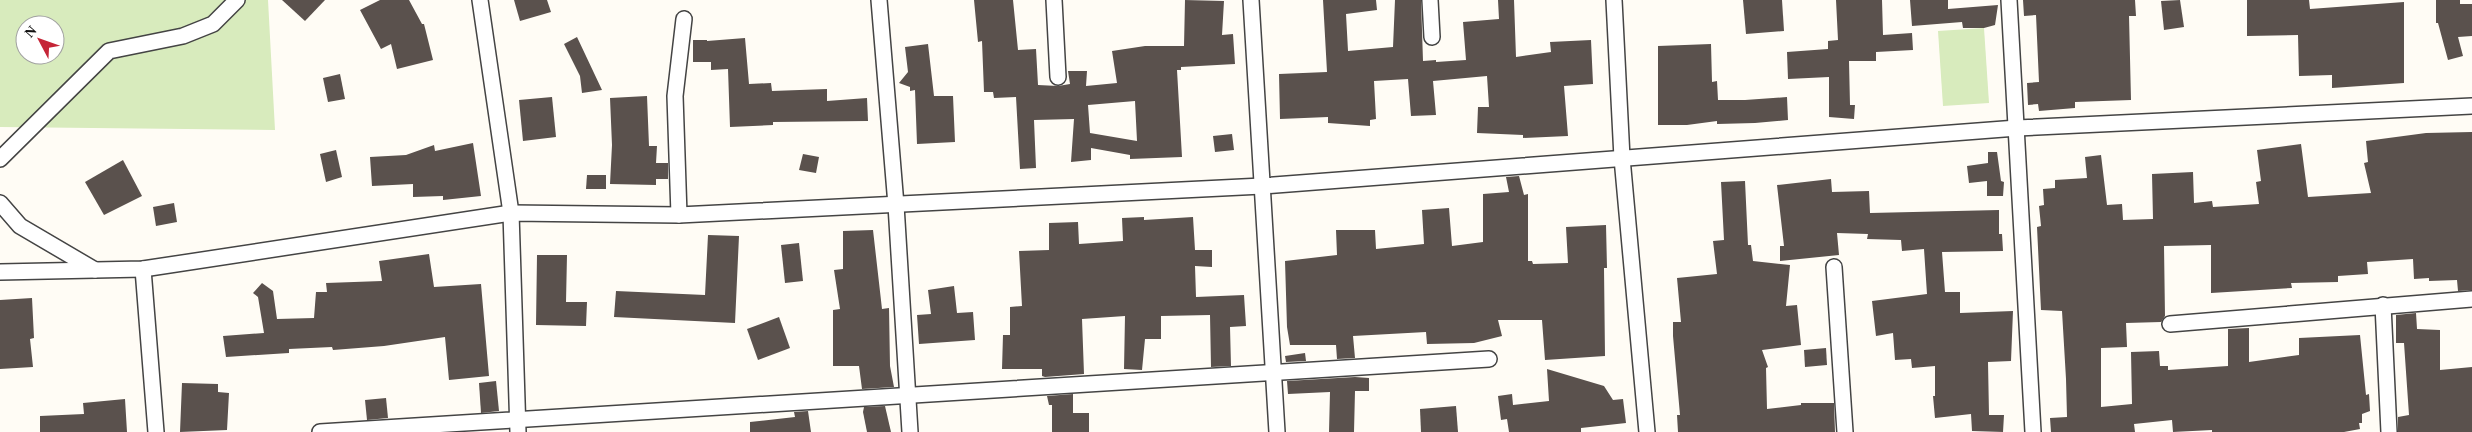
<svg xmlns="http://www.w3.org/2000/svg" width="2472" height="432" font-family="Georgia,serif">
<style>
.green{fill:#d8ebbd;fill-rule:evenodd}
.building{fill:#5a514d;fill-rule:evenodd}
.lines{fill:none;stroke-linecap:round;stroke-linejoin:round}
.street-casing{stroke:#444;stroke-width:18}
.street{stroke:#fff;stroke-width:15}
</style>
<rect width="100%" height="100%" fill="#fffcf5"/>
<g class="green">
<path d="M0,0h268l7,130 -275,-3zM25,25h30v30h-30z"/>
<polygon points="1984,28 1989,103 1943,106 1938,31"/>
</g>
<g class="building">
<polygon points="282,0 325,0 305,21"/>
<polygon points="380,0 409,0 422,24 424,24 433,60 397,69 391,44 381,49 360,10"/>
<polygon points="514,0 547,0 551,12 520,21"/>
<path d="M974,0h39l5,50 18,-1 2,36 20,1 12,-2 -2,-13h19l-1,15 31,-3 -5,-32 33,-5h39l1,-46 39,1 -2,34 11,-1 2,30 -54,3v3h-4l5,87 -52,2v-4l-39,-7v12l-20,2 3,-43 -40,1 2,48 -16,1 -4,-72 -22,1 -1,-6h-9l-2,-51 -4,1zM1135,101l2,40 -47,-8 -2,-28z"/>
<polygon points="1323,0 1376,0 1377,10 1346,14 1348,51 1393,47 1395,0 1421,0 1423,61 1436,60 1436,62 1466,60 1463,22 1499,19 1498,0 1514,0 1516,57 1551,52 1550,42 1591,40 1593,84 1564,86 1568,136 1523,138 1523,135 1477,133 1478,107 1489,107 1487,76 1433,81 1436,115 1411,116 1408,79 1374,81 1376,119 1370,120 1370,126 1328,123 1328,117 1280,119 1279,74 1327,72"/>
<polygon points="1743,0 1782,0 1784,31 1746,34"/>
<polygon points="1836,0 1882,0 1883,35 1912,33 1913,50 1876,52 1876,61 1849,61 1850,105 1855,105 1854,119 1829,117 1829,77 1788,79 1787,52 1828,49 1828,41 1838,40"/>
<polygon points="1910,0 1948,0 1948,9 1998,5 1995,25 1984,28 1963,28 1962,22 1912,26"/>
<polygon points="2023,0 2135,0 2136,16 2129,16 2131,100 2075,102 2075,108 2039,111 2038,104 2028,105 2027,83 2039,82 2036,15 2024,16"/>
<polygon points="2180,0 2184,27 2164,30 2161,1"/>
<polygon points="2247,0 2309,0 2310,9 2404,2 2404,83 2332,88 2332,75 2299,76 2298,35 2247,36"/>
<polygon points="2436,0 2460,0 2460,4 2472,4 2472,36 2458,37 2463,56 2448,60 2438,23 2436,23"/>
<polygon points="577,37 602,90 582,93 580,76 564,44"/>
<polygon points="745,38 749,84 771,83 772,91 827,89 827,101 867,98 868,121 773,122 773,125 730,127 728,69 711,70 711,62 693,62 693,40 707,40 707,41"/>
<polygon points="928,44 934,96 953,96 955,142 917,144 915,90 910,91 910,87 899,83 908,72 905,47"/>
<polygon points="1711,44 1712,82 1717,81 1718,100 1745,100 1787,97 1788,120 1755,123 1717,124 1717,121 1687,125 1658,125 1658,46"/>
<polygon points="340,74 345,99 328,102 323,78"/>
<polygon points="647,96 649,146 657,146 656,163 668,163 668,179 656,179 656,185 610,184 612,145 610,98"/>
<polygon points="552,97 556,137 523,141 519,100"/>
<polygon points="2472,132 2472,290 2458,291 2457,280 2429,281 2429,278 2414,279 2413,259 2367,262 2368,274 2338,276 2338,282 2291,283 2292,288 2211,293 2211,245 2164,246 2165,316 2161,322 2126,323 2127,347 2101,348 2101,407 2132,404 2131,352 2159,351 2160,366 2168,366 2168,370 2228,366 2228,329 2249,328 2249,362 2299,355 2299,338 2360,335 2366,395 2369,394 2370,411 2362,414 2362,423 2359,423 2360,429 2344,432 2212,432 2212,430 2173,432 2172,420 2134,424 2135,432 2051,432 2050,418 2067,417 2066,379 2062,311 2041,310 2037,227 2041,226 2039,206 2044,205 2043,189 2055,188 2055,180 2087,178 2085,157 2101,155 2107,205 2122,204 2123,220 2153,219 2152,174 2193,172 2194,203 2212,201 2213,207 2259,204 2256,182 2261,181 2257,150 2301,144 2308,197 2371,193 2364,163 2368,162 2366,141 2426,133"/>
<polygon points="1232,134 1234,150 1215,152 1213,136"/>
<polygon points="473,143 481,196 443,200 443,196 413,197 413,184 372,186 370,157 406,155 434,145 435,151"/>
<polygon points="336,150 342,177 326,182 320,154"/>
<polygon points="1988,152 1997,152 2001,181 2004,182 2003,196 1987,196 1987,181 1969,183 1967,166 1988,163"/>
<polygon points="803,154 819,157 816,173 799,170"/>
<polygon points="123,160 142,196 104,215 85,182"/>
<polygon points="587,175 606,175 606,189 586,189"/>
<polygon points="1519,176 1524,195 1528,194 1528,261 1532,261 1533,264 1568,263 1566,227 1606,225 1607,268 1604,268 1605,356 1545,360 1542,320 1498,320 1502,336 1474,343 1427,344 1426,332 1353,336 1355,358 1337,359 1336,345 1290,345 1287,327 1285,261 1337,255 1336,230 1375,230 1376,249 1424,244 1422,210 1449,208 1452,246 1483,242 1483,194 1509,192 1506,177"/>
<polygon points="1831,179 1832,192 1869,191 1870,213 1999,210 1999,234 2002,234 2003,251 1942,252 1945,292 1960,292 1960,313 2013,311 2011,361 1988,362 1989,415 2004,415 2003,432 1972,431 1971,414 1935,418 1933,396 1935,396 1935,366 1912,368 1911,359 1895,360 1893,333 1876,336 1872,301 1927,294 1924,249 1902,251 1901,240 1867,239 1868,234 1837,233 1839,255 1780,261 1780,246 1784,246 1777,185"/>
<polygon points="1745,181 1748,245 1751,245 1753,261 1790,265 1786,306 1797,305 1801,345 1762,350 1768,367 1766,368 1767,409 1801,405 1801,403 1834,403 1835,432 1678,432 1677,415 1680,415 1673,336 1673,322 1681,322 1677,278 1717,274 1713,241 1724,240 1721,182"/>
<polygon points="174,203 177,222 156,226 153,207"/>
<polygon points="1144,217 1144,220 1193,217 1195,250 1212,250 1212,267 1195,266 1196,297 1244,295 1246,326 1230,327 1231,366 1211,367 1210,315 1161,316 1161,339 1145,339 1142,370 1124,369 1125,316 1082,319 1084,374 1045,377 1042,376 1042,369 1002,369 1003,335 1010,335 1010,307 1022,306 1019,251 1049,250 1049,223 1078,222 1079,244 1123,241 1122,218"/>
<polygon points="873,230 882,309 889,308 890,366 894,387 862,389 859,366 833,366 833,310 840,309 834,270 843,269 843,231"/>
<polygon points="708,235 739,236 735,323 614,317 616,291 705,295"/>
<polygon points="799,243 803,281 785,283 781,245"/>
<polygon points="429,254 434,287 481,284 489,376 449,380 445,337 384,346 333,350 332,347 289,349 289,353 226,357 223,336 264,333 258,297 253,293 262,283 273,291 277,319 314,318 316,292 327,292 326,283 382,281 379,261"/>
<polygon points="537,255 567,255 566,302 587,302 586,326 536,325"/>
<polygon points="954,286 957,313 973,312 975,340 919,344 917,315 931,314 928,290"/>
<polygon points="32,298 34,338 30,339 33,367 0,369 0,300"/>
<polygon points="2416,313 2417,329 2440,330 2440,370 2472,367 2472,432 2398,432 2398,417 2409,415 2404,343 2396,343 2396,315"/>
<polygon points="779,317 790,348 758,360 747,329"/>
<polygon points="1826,348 1827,365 1805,367 1804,350"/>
<polygon points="1305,353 1306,361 1286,362 1285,356"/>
<polygon points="1547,369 1604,386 1613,400 1623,399 1626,423 1581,428 1581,432 1509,432 1507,419 1501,420 1498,396 1512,394 1513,405 1549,401"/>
<polygon points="1355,377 1369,378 1369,391 1355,391 1354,432 1329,432 1330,392 1288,394 1287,381"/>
<polygon points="496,381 499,411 481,413 479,383"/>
<polygon points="182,383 218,384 218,392 229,393 227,430 180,432"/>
<polygon points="1073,394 1073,413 1089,413 1089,432 1052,432 1052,405 1049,405 1047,396"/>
<polygon points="386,398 388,418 367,420 365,400"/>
<polygon points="125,399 127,432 40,432 40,416 84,414 83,403"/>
<polygon points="885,406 891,432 867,432 863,412 864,407"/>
<polygon points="1456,406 1458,432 1421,432 1420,409"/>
<polygon points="808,411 811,432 750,432 750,422 795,417 794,412"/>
</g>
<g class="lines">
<g class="street-casing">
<g id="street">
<polyline points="480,0 511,213 518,432"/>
<polyline points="879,0 896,205 910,432"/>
<polyline points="1054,0 1058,77"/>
<polyline points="1251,0 1277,432"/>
<polyline points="1430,0 1432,37"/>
<polyline points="1614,0 1622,158 1647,432"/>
<polyline points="2009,0 2033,432"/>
<polyline points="0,159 109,51 183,36 213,24 237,0"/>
<polyline points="0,203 20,226 95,270"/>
<polyline points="679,215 675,96 684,19"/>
<polyline points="1834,267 1845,432"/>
<polyline points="143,269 156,432"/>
<polyline points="0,272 143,269 511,213 679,215 1262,186 2017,128 2472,106"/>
<polyline points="2383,305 2389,432"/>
<polyline points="2170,324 2472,299"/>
<polyline points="320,432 1489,359"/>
</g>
</g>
<use href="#street" class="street"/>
</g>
<g transform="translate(40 40) rotate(311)"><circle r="24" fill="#ffffff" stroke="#a0a0a0"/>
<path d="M0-4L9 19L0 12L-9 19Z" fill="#c52537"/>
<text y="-8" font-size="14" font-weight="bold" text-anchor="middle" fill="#111111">N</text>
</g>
</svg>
